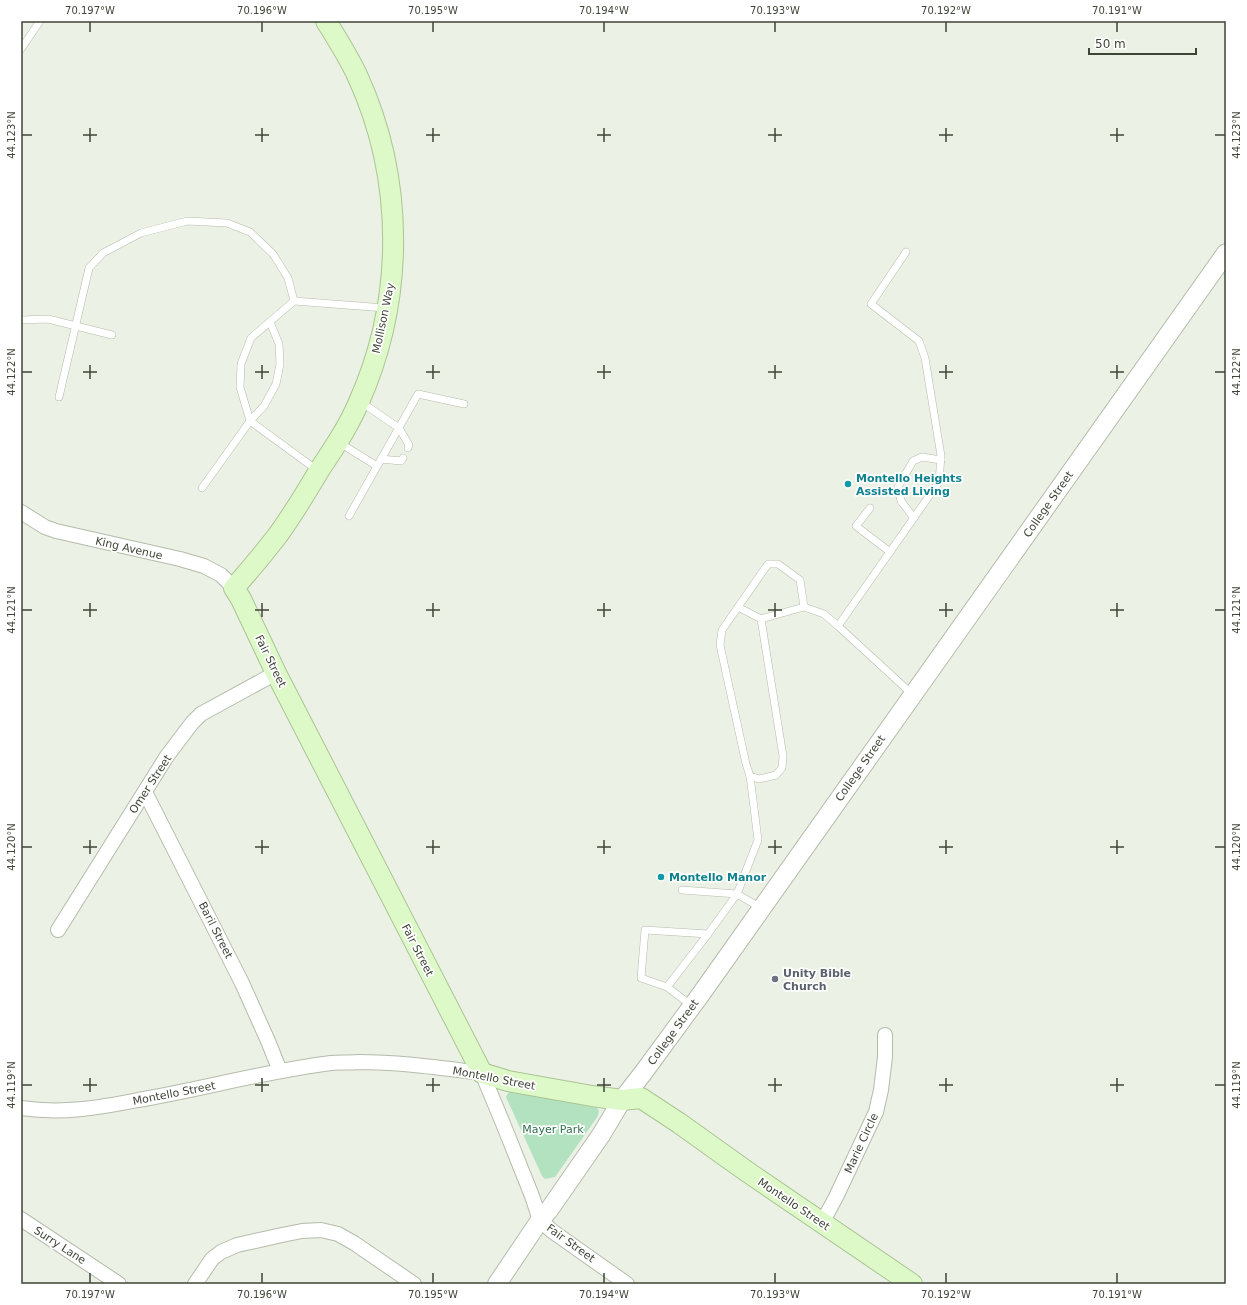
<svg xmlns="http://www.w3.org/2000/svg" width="1247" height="1305" font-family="'DejaVu Sans',sans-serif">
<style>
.green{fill:#b2e2bf}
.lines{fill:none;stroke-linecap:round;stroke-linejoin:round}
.service-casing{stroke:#b4bcaa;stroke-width:8}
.minor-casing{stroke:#b4bcaa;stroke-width:16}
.tertiary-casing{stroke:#b4bcaa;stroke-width:20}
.secondary-casing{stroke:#aac493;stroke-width:22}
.service{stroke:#fff;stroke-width:7}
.minor{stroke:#fff;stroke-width:14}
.tertiary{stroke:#fff;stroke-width:18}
.secondary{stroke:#def9c8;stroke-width:20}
.ticks{fill:none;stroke:#3e4436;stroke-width:1.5}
.culture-dot{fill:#0f9aa8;stroke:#fff;stroke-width:1.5}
.worship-dot{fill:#6b7280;stroke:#fff;stroke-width:1.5}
.labels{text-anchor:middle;stroke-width:3.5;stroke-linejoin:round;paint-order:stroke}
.street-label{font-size:11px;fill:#3e4436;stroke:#fff}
.culture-label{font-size:11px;font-weight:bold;fill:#0d838f;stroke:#fff;text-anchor:start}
.worship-label{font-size:11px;font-weight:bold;fill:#5b616d;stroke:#fff;text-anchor:start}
.park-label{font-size:11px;fill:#2f704b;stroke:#fff}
.neatline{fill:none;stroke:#3e4436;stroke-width:1.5}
.ticks-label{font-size:10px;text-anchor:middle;fill:#3e4436}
</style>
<rect width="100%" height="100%" fill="#ecf1e6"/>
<polygon class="green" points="513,1091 597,1108 599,1111 598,1116 555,1177 545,1179 542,1176 506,1097 508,1093"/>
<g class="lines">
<g class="service-casing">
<g id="service">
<polyline points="21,49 40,21"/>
<polyline points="906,252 871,304 919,341 925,358 941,456 939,482 838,626 912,694"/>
<polyline points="294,301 385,308"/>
<polyline points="21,320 48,319 112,335"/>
<polyline points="59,397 89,268 103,253 141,233 187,221 227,223 250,232 273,254 288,278 294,301 251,338 241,364 240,387 250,421"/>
<polyline points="361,402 399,428 409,445 408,448"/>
<polyline points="250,421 264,406 276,384 280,364 279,344 270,322"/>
<polyline points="338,442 377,466"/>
<polyline points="381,459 401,461 403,458"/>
<polyline points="202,488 250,421 317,470"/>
<polyline points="870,508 856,526 890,552"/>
<polyline points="349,516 418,394 464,404"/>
<polyline points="914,518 901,501 898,487 913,461 922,457 941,460"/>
<polyline points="738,607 761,619"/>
<polyline points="804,607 761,619 783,756 782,768 776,775 759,779 750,776 746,764 720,645 722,630 768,564 778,564 800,580 804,607 824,614 838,626"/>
<polyline points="750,776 758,840 737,894 761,908"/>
<polyline points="682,890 737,894"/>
<polyline points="667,987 641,978 645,930 708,934"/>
<polyline points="692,1006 667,987 708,934 737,894"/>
</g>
</g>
<g class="minor-casing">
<g id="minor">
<polyline points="21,512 45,527 56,531 180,559 204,566 221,575 234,588"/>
<polyline points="145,792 242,983 268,1041 280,1071"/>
<polyline points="58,930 167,756 192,723 201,714 276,673"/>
<path d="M21,1108c41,6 77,0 117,-8 65,-11 128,-29 193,-37 9,-1 18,0 27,-1 42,0 83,6 124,11l22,53 28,70 8,24 12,11 75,53"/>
<polyline points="21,1219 119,1284"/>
<polyline points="822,1223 836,1197 876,1112 881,1090 885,1057 885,1035"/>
<polyline points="195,1284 212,1259 221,1252 237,1245 282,1235 302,1231 321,1230 338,1234 354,1243 414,1284"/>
</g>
</g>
<g class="tertiary-casing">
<polyline id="tertiary" points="497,1284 540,1220 549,1210 601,1135 622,1100 643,1073 701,994 1226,253"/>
</g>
<g class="secondary-casing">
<path id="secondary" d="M326,21c11,18 22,35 31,54 48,104 48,225 1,329 -10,23 -24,44 -38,65 -13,22 -27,45 -42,66 -14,18 -29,36 -44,53l7,11 35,74 206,400 26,8 84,15 30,4 19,-2 38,25 70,50 163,111"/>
</g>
<use href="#service" class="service"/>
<use href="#minor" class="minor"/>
<use href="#tertiary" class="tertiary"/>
<use href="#secondary" class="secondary"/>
</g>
<path class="ticks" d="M90,22v10M262,22v10M433,22v10M604,22v10M775,22v10M946,22v10M1117,22v10M90,128v14M262,128v14M433,128v14M604,128v14M775,128v14M946,128v14M1117,128v14M22,135h10M83,135h14M255,135h14M426,135h14M597,135h14M768,135h14M939,135h14M1110,135h14M1215,135h10M90,365v14M262,365v14M433,365v14M604,365v14M775,365v14M946,365v14M1117,365v14M22,372h10M83,372h14M255,372h14M426,372h14M597,372h14M768,372h14M939,372h14M1110,372h14M1215,372h10M90,603v14M262,603v14M433,603v14M604,603v14M775,603v14M946,603v14M1117,603v14M22,610h10M83,610h14M255,610h14M426,610h14M597,610h14M768,610h14M939,610h14M1110,610h14M1215,610h10M90,840v14M262,840v14M433,840v14M604,840v14M775,840v14M946,840v14M1117,840v14M22,847h10M83,847h14M255,847h14M426,847h14M597,847h14M768,847h14M939,847h14M1110,847h14M1215,847h10M90,1078v14M262,1078v14M433,1078v14M604,1078v14M775,1078v14M946,1078v14M1117,1078v14M22,1085h10M83,1085h14M255,1085h14M426,1085h14M597,1085h14M768,1085h14M939,1085h14M1110,1085h14M1215,1085h10M90,1273v10M262,1273v10M433,1273v10M604,1273v10M775,1273v10M946,1273v10M1117,1273v10"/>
<g class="culture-dot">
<circle cx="848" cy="484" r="4"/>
<circle cx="661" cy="877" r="4"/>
</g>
<circle class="worship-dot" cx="775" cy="979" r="4"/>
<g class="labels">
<g class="street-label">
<text transform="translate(383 318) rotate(-78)" y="4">Mollison Way</text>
<text transform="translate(1048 504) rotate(-55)" y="4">College Street</text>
<text transform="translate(129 548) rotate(13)" y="4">King Avenue</text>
<text transform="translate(271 661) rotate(64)" y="4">Fair Street</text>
<text transform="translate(860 768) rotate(-55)" y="4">College Street</text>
<text transform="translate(150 784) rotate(-57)" y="4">Omer Street</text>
<text transform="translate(216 930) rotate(63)" y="4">Baril Street</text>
<text transform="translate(418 950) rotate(63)" y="4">Fair Street</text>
<text transform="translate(673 1032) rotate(-54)" y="4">College Street</text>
<text transform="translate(494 1078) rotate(11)" y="4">Montello Street</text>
<text transform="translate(174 1093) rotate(-11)" y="4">Montello Street</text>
<text transform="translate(861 1143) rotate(-65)" y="4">Marie Circle</text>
<text transform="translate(794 1204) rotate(34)" y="4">Montello Street</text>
<text transform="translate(571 1243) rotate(36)" y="4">Fair Street</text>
<text transform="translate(60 1245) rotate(33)" y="4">Surry Lane</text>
</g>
<g class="culture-label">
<text x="856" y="482">Montello Heights<tspan x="856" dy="13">Assisted Living</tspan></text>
<text x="669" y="881">Montello Manor</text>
</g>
<g class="worship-label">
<text x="783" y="977">Unity Bible<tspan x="783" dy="13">Church</tspan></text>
</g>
<g class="park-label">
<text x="553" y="1133">Mayer Park</text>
</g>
</g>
<rect width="1247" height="1305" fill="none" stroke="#ffffff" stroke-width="44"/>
<path d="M1089 48v6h107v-6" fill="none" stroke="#3e4436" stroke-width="2"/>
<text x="1095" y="48" font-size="12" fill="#3e4436" stroke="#ffffff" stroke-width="3" paint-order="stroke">50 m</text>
<rect x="22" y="22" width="1203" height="1261" class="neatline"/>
<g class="ticks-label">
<text x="90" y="14">70.197°W</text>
<text x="262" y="14">70.196°W</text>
<text x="433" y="14">70.195°W</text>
<text x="604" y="14">70.194°W</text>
<text x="775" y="14">70.193°W</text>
<text x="946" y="14">70.192°W</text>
<text x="1117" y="14">70.191°W</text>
<text transform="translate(11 135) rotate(-90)" y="4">44.123°N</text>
<text transform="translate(1236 135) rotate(-90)" y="4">44.123°N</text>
<text transform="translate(11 372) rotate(-90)" y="4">44.122°N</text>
<text transform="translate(1236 372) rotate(-90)" y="4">44.122°N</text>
<text transform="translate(11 610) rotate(-90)" y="4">44.121°N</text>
<text transform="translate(1236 610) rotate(-90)" y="4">44.121°N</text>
<text transform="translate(11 847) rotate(-90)" y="4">44.120°N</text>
<text transform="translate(1236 847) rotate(-90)" y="4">44.120°N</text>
<text transform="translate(11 1085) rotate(-90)" y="4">44.119°N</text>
<text transform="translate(1236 1085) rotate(-90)" y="4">44.119°N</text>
<text x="90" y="1298">70.197°W</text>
<text x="262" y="1298">70.196°W</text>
<text x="433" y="1298">70.195°W</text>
<text x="604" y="1298">70.194°W</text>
<text x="775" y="1298">70.193°W</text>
<text x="946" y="1298">70.192°W</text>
<text x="1117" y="1298">70.191°W</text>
</g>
</svg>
